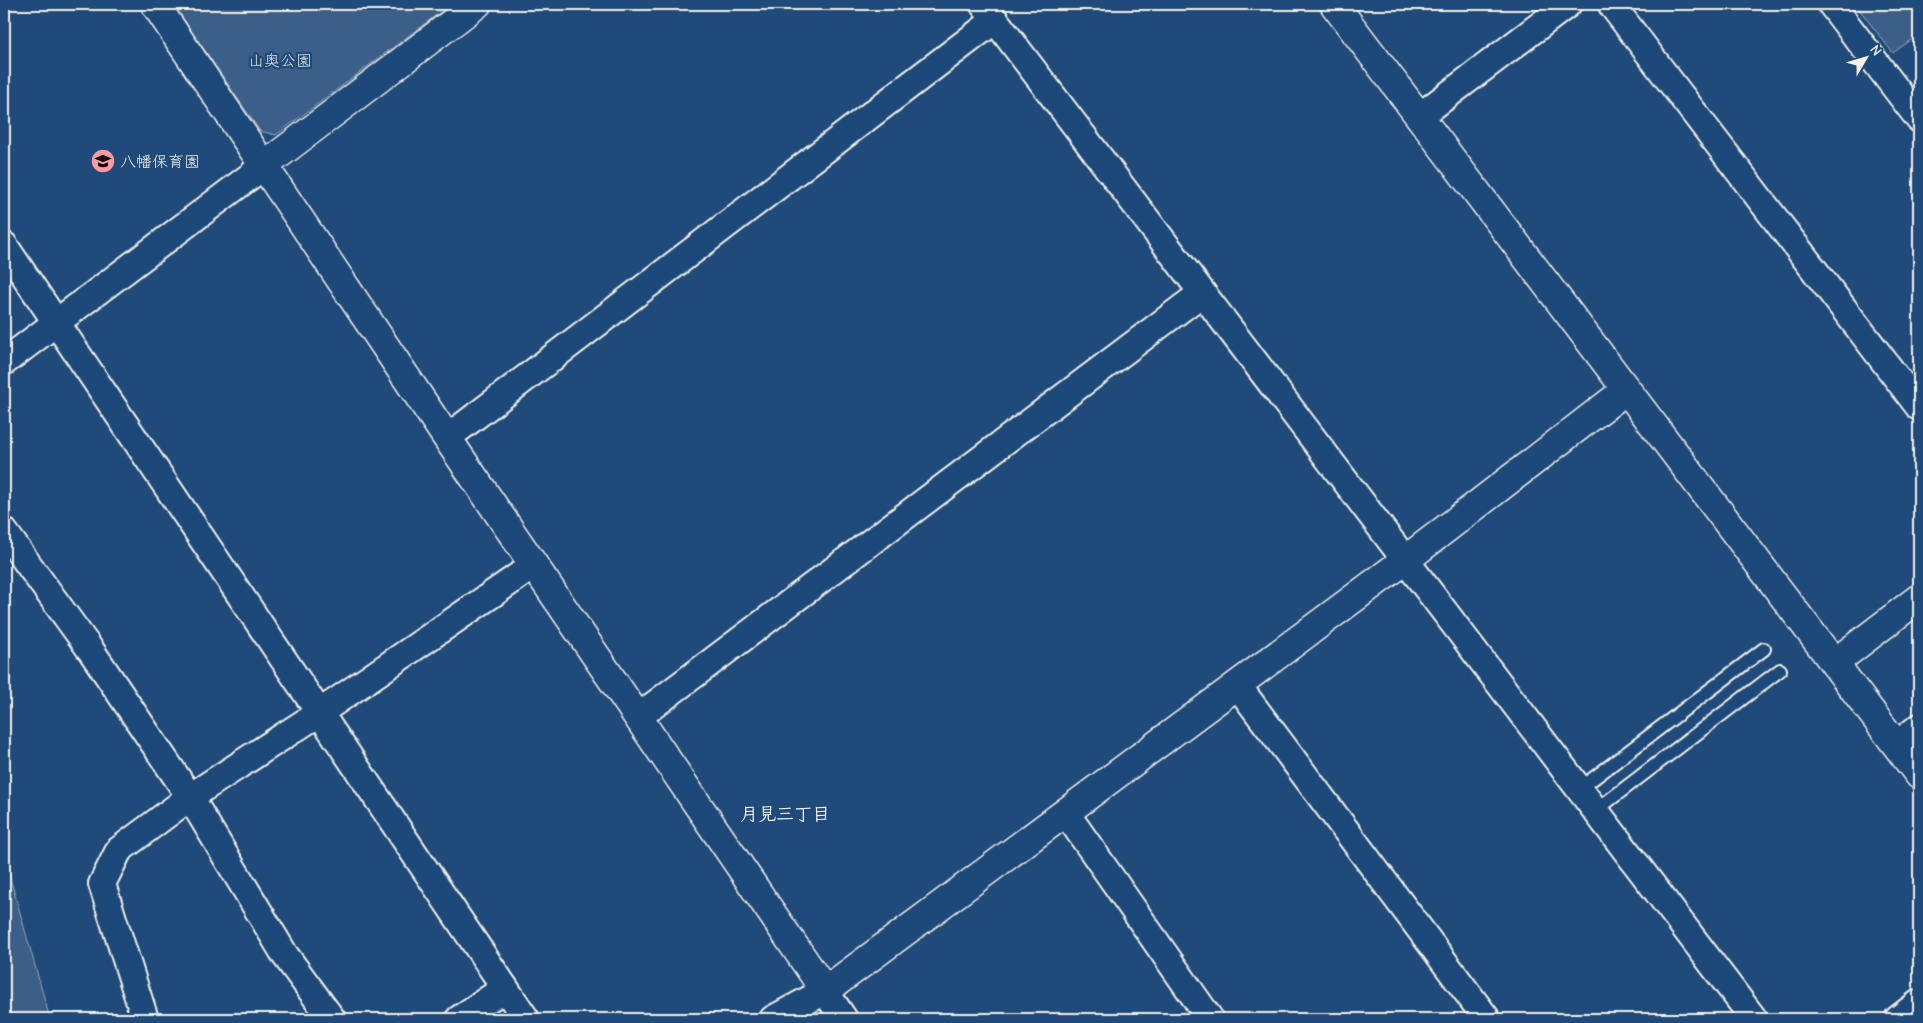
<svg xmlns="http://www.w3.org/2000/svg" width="1923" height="1023" font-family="'Comic Neue','Klee One',sans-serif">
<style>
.green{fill:#3a5f88;stroke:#97a8b8}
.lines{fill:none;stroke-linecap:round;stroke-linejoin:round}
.service-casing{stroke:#f4f1e8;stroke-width:16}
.minor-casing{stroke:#f4f1e8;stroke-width:30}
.tertiary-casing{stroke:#f4f1e8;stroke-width:31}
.service{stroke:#1f4a7a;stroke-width:12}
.minor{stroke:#1f4a7a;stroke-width:26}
.tertiary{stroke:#1f4a7a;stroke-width:28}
.labels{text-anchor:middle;stroke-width:4.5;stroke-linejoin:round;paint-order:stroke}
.park-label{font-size:16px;fill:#e1e2de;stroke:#1f4a7a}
.poi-label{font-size:16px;fill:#f4f1e8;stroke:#1f4a7a;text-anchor:start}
.neighbourhood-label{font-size:18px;font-weight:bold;fill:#f4f1e8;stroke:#1f4a7a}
</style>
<rect width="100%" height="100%" fill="#1f4a7a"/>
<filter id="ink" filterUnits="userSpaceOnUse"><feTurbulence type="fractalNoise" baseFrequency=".02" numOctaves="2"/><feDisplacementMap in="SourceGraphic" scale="10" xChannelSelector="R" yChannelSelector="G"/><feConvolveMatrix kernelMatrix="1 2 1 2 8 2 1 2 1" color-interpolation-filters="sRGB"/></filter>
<g filter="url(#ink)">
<g class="green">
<polygon points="173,4 451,4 276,135 260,131"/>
<polygon points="1855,4 1919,4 1919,34 1893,53"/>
<polygon points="4,856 50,1019 4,1019"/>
</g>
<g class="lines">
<g class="service-casing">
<g id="service">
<polyline points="1578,790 1764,649"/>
<polyline points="1595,811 1780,670"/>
</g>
</g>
<g class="minor-casing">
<g id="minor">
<polyline points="983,4 1754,1019"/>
<polyline points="1611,4 1919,407"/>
<polyline points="1831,4 1919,119"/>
<polyline points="1420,116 1568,4"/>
<polyline points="4,245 526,1019"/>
<polyline points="4,362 265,165"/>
<polyline points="447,438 995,20"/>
<polyline points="4,531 92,652 190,797 285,955 332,1019"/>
<polyline points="1238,686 1487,1019"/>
<polyline points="638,717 1202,293"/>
<polyline points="1896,745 1919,727"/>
<polyline points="1066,813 1210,1019"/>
<polyline points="145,1019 102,884 119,850 190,797 319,713 533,566"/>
<polyline points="459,1019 505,988"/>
<polyline points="773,1019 825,991 844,1019"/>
<polyline points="1898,1019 1919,1003"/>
</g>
</g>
<g class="tertiary-casing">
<g id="tertiary">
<polyline points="155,4 447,438 825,991 1404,561 1626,390"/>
<polyline points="1334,4 1919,775"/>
<polyline points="265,165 477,4"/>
<polyline points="1834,663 1919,598"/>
</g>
</g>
<use href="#service" class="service"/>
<use href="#minor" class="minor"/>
<use href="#tertiary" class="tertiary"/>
</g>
</g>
<defs>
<g id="school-disc" transform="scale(1.25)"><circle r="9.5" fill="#ff9aa2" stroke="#1f4a7a"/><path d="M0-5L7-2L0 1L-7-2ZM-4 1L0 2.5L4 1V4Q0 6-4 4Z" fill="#111"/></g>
</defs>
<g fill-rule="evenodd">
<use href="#school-disc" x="103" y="161"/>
</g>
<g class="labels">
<g class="park-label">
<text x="280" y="66">山奥公園</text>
</g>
<g class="poi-label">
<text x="120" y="167">八幡保育園</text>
</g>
<g class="neighbourhood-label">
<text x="785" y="820">月見三丁目</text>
</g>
</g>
<rect width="1923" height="1023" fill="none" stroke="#1f4a7a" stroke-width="20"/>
<rect x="10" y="10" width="1903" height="1003" fill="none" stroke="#f4f1e8" stroke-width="2" filter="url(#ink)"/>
<g transform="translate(1866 58) rotate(52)" stroke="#1f4a7a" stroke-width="4" paint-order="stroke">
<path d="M0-4L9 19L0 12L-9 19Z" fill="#f4f1e8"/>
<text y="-8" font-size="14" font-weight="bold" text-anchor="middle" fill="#f4f1e8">N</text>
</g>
</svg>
